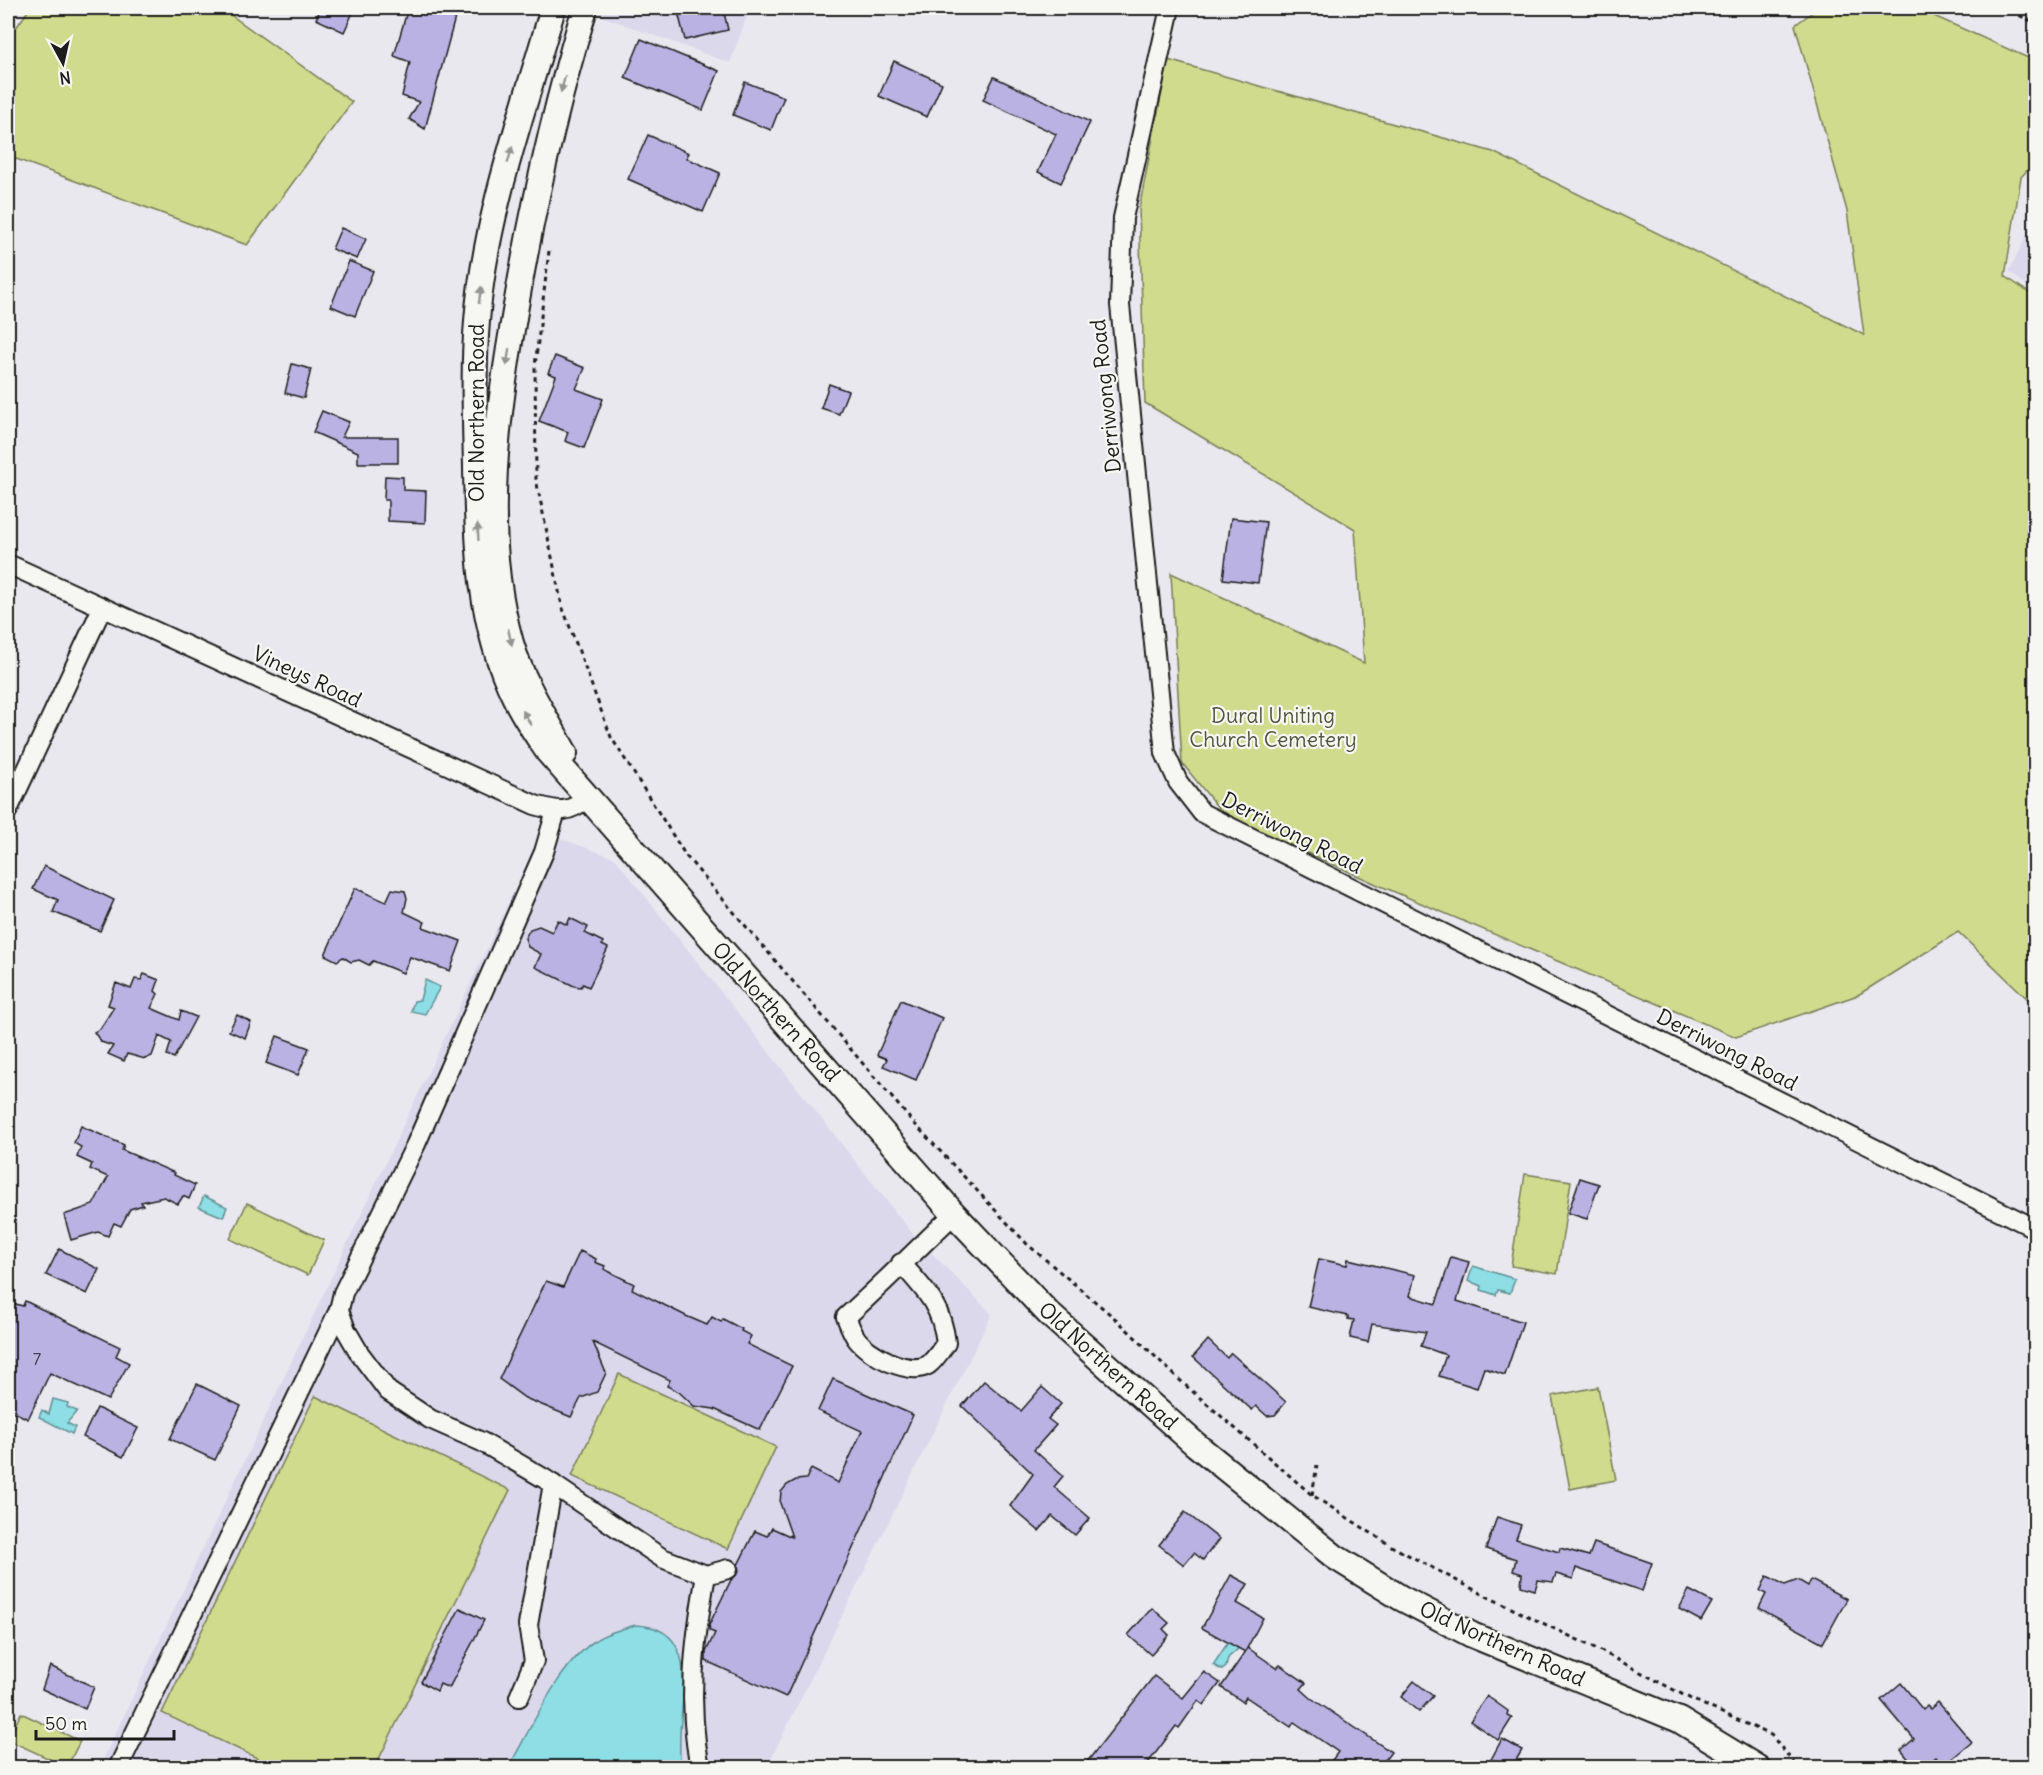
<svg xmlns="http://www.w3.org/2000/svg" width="2043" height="1775" font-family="Delius,sans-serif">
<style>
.built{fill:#dcd8ec}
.green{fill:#d0db8e;stroke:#767c55;stroke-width:1.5}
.water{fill:#8ddee5;stroke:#609095;stroke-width:1.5}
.building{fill:#bbb2e4;stroke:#1c1c1c;stroke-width:1.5}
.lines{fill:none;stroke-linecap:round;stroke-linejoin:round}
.minor-casing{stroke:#1c1c1c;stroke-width:22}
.major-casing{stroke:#1c1c1c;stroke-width:28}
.path{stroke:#1c1c1c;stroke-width:3;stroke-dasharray:4.5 4.5;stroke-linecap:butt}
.minor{stroke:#f6f6f2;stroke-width:18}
.major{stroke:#f6f6f2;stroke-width:24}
.oneway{fill:#949492}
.labels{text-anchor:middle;stroke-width:4.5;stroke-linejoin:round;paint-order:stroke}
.number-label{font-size:18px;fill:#44424e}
.street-label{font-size:21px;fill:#1c1c1c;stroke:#f6f6f2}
.park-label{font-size:21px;fill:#52553e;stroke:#f6f6f2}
</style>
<rect width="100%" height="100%" fill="#eae8ef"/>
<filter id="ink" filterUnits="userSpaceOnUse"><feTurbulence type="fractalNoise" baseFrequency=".0167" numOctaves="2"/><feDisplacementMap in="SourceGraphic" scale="12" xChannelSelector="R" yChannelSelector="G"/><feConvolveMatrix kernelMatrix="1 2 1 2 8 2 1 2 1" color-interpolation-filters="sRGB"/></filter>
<g filter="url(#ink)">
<g class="built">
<polygon points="600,8 750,8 730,63 598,15"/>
<polygon points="2035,218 2036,293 2035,293 2009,271"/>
<polygon points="542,832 615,858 913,1234 992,1314 767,1767 99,1768"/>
</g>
<g class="green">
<polygon points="30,8 221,8 352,102 247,245 8,156 8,39"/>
<polygon points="1818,8 1916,8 2035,61 2035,162 2021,177 2005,276 2036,298 2035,1006 1958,932 1858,995 1736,1037 1376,884 1223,814 1182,763 1171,573 1364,663 1355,529 1145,403 1139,209 1168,60 1493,152 1864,335 1847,211 1795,25"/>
<polygon points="1525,1174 1571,1181 1557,1274 1511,1266"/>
<polygon points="247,1203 324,1240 308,1275 230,1239"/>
<polygon points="619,1374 776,1447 728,1549 572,1476"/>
<polygon points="1598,1387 1616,1480 1570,1489 1552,1396"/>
<polygon points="315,1396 510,1490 375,1767 276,1767 162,1713"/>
<polygon points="21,1713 80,1741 67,1767 8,1740"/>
</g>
<g class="water">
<polygon points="425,980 440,987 425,1014 411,1011 414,1001 420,1000"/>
<polygon points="204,1196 227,1207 223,1217 199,1207"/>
<polygon points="1473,1266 1515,1279 1510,1293 1498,1290 1496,1295 1481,1290 1482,1286 1468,1281"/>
<polygon points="53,1399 68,1403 67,1407 77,1411 67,1423 75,1427 72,1434 39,1417 42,1410 49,1414"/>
<path d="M635,1625c57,1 50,54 46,96 -2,15 -1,31 -1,46l-172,1c23,-39 52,-107 91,-130 10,-6 25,-9 36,-13z"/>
<polygon points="1229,1641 1237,1644 1238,1649 1228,1658 1226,1667 1222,1670 1213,1665"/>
</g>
<g class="building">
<polygon points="321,8 355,8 344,32 316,19"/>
<polygon points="408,8 437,8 456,14 425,129 409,119 419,102 402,96 410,62 394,56"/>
<polygon points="677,8 723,8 728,30 685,40"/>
<polygon points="641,39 719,71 703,110 625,78"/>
<polygon points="894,61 942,83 927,117 879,96"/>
<polygon points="994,77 1090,122 1061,183 1038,172 1056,134 983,100"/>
<polygon points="745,82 784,97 771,130 733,115"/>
<polygon points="648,135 689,153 686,158 720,173 703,212 628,179"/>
<polygon points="341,228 366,239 357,259 332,249"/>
<polygon points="349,261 373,271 355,316 331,306"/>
<polygon points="555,356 585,368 576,389 603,399 584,448 565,441 568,432 539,421 556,376 548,373"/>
<polygon points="292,364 311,369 304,398 285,393"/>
<polygon points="829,384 848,391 839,414 821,408"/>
<polygon points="322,411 349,422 342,437 398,437 398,463 358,463 358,452 313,432"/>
<polygon points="385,476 403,477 403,490 426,491 425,523 388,521 388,500 384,500"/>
<polygon points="1231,518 1266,522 1258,583 1223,579"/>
<polygon points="44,866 114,900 100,931 53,912 58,900 33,889"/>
<polygon points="355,888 386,902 392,889 405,891 407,898 404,912 425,922 423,927 461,941 450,971 410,957 403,973 373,961 369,965 359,960 351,962 343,957 337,961 325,955"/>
<polygon points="570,918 588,927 585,933 603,942 602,945 608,948 589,987 583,984 581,987 574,986 535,967 541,954 528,947 525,938 530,929 539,926 552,932 558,920 567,925"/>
<polygon points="144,974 159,980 155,991 158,994 151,1008 179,1020 181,1011 196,1017 174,1058 167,1055 171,1042 159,1036 152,1056 145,1059 127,1054 124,1061 108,1054 113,1046 101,1042 94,1032 100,1029 114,1007 108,1005 116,983 131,989 135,979 141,980"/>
<polygon points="901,1000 942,1018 916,1080 883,1066 887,1059 877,1055"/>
<polygon points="237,1015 251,1022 245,1038 229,1031"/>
<polygon points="277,1036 309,1048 298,1075 266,1063"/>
<polygon points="81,1126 124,1145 122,1150 175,1173 174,1175 195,1185 189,1199 183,1196 178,1204 164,1197 141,1202 143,1205 130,1209 121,1226 114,1223 108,1236 98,1232 71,1240 64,1215 93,1205 108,1177 90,1169 92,1164 77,1157 81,1147 74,1143"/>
<polygon points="1580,1178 1599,1184 1587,1219 1568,1213"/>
<polygon points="59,1249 99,1269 87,1294 46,1275"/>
<polygon points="580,1251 596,1259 595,1262 605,1266 604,1269 634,1284 632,1289 686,1316 707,1325 712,1317 721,1322 723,1319 742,1329 741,1331 751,1336 747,1344 792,1366 760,1430 714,1409 694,1406 679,1392 667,1386 670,1380 593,1342 606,1373 597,1392 581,1398 571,1417 525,1398 499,1379 546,1281 563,1287"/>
<polygon points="1451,1257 1469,1262 1457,1301 1523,1322 1505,1375 1484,1368 1477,1388 1439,1376 1446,1355 1421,1346 1426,1332 1372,1324 1368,1342 1350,1338 1354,1320 1348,1319 1348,1316 1308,1307 1319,1259 1347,1265 1348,1259 1415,1275 1410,1296 1436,1304"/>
<polygon points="25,1301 120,1347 116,1356 129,1363 108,1400 50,1373 28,1419 8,1409 8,1321 15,1304 23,1306"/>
<polygon points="1208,1340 1227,1358 1231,1353 1286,1402 1275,1415 1267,1416 1256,1406 1252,1410 1193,1357"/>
<polygon points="833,1379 913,1415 786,1697 706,1661 706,1652 715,1633 710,1631 709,1625 731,1580 739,1572 738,1565 755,1531 767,1536 772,1528 792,1537 780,1503 781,1492 787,1485 796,1480 806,1479 811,1469 838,1483 862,1431 818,1411"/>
<polygon points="984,1381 1021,1411 1042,1387 1061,1404 1048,1419 1056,1425 1034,1450 1063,1476 1054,1487 1090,1518 1075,1535 1052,1516 1039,1531 1010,1506 1033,1474 962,1406"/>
<polygon points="197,1384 241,1406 215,1460 170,1439"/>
<polygon points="97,1408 138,1428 123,1457 83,1437"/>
<polygon points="1185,1512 1219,1539 1203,1560 1194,1553 1184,1565 1159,1545"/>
<polygon points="1497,1517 1521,1525 1516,1539 1559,1552 1560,1548 1589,1556 1594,1543 1652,1563 1642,1591 1576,1568 1573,1579 1556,1574 1553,1582 1538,1580 1535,1590 1521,1586 1522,1574 1513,1571 1516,1559 1486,1549"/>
<polygon points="1231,1575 1248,1584 1237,1603 1263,1618 1245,1652 1202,1628"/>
<polygon points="1767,1576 1785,1585 1798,1580 1808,1586 1811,1580 1847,1599 1823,1643 1759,1608 1766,1594 1760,1591"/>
<polygon points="1689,1590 1712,1602 1701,1621 1679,1609"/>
<polygon points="460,1608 484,1620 449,1688 440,1684 437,1691 421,1682"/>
<polygon points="1152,1608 1169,1623 1163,1629 1169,1635 1151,1655 1128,1635"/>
<polygon points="1248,1648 1277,1668 1280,1665 1306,1683 1301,1689 1311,1698 1391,1752 1380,1767 1327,1767 1338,1752 1294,1722 1291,1727 1246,1697 1243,1702 1221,1687"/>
<polygon points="50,1666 94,1687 85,1709 42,1689"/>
<polygon points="1204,1672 1220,1683 1204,1705 1198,1701 1179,1728 1176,1726 1145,1767 1083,1767 1154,1676 1183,1698"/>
<polygon points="1414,1681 1433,1696 1419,1712 1401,1697"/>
<polygon points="1901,1683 1923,1710 1927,1706 1930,1709 1938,1702 1972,1742 1943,1766 1936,1757 1923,1767 1915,1767 1901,1750 1914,1739 1881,1700"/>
<polygon points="1487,1696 1508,1711 1507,1715 1512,1718 1498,1740 1470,1721"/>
<polygon points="1502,1739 1522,1750 1512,1767 1487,1767"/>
</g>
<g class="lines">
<g class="minor-casing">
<g id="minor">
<polyline points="1170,8 1123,218 1120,305 1165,753 1178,782 1202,813 2036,1229"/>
<path d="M8,564l527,241c25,7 33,9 54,-8"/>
<polyline points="8,810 102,608"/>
<polyline points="556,811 544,852 416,1144 343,1293 339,1310 346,1330 360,1354 388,1391 430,1419 482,1442 545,1479 662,1558 706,1575 728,1569"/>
<path d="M901,1263c24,27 41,43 45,80 -5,7 -11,17 -18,22 -19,11 -60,-10 -72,-27 -4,-6 -7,-14 -10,-21 37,-33 72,-69 108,-103"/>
<polyline points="519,1697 534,1661 528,1625 553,1484"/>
<polyline points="118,1768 339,1310"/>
<path d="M700,1768c-13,-66 -6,-127 6,-193"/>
</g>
</g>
<g class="major-casing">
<g id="major">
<path d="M553,8c-29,102 -68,207 -76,313 -4,48 -2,97 -1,146 1,78 3,159 39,231 9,19 21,36 33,54l406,462 95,100 146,130 140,113 66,41 71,37 207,85 79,48"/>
<path d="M565,753c-19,-35 -43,-72 -54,-110 -32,-112 -13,-232 6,-343 17,-99 39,-196 68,-292"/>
</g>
</g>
<g class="path">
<polyline points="2003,8 2036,23"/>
<polyline points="549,251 535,366 536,479 562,606 611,737 686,856 911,1120 1027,1244 1117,1320 1184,1384 1312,1495 1393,1547 1488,1597 1601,1651 1691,1699 1771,1735 1798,1768"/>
<polyline points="1312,1495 1317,1465"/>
</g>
<use href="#minor" class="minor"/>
<use href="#major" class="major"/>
</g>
<defs><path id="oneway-solid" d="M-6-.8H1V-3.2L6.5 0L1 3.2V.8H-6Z" transform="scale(1.5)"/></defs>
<g class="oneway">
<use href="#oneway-solid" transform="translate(563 84) rotate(105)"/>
<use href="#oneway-solid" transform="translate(510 155) rotate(-74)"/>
<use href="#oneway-solid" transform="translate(480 295) rotate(-82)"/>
<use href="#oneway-solid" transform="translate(508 357) rotate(98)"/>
<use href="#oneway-solid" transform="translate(478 532) rotate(-93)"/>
<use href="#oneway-solid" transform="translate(510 637) rotate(77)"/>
<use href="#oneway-solid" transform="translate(527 718) rotate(-120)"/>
</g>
</g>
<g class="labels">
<g class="number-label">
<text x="37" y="1365">7</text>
</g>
<g class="street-label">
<text transform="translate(1106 396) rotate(-96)" y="7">Derriwong Road</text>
<text transform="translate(477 413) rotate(-90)" y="7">Old Northern Road</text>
<text transform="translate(307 677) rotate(25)" y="7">Vineys Road</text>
<text transform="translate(1292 833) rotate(27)" y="7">Derriwong Road</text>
<text transform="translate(776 1012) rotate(48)" y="7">Old Northern Road</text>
<text transform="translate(1727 1050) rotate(27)" y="7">Derriwong Road</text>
<text transform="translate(1108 1366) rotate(42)" y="7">Old Northern Road</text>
<text transform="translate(1502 1644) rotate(24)" y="7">Old Northern Road</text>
</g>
<g class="park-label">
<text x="1273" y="723">Dural Uniting<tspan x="1273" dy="24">Church Cemetery</tspan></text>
</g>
</g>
<rect width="2043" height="1775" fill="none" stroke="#f6f6f2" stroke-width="30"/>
<rect x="15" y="15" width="2013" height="1745" fill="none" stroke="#1c1c1c" stroke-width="2" filter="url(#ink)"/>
<g transform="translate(63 63) rotate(172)" stroke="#f6f6f2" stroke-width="4.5" paint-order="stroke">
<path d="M0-4.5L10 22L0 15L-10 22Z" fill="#1c1c1c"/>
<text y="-9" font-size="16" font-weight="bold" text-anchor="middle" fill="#1c1c1c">N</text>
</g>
<path d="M36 1730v9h138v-9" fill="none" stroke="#1c1c1c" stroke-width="3"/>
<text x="45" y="1730" font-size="18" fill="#1c1c1c" stroke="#f6f6f2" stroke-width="4.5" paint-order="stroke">50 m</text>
</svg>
